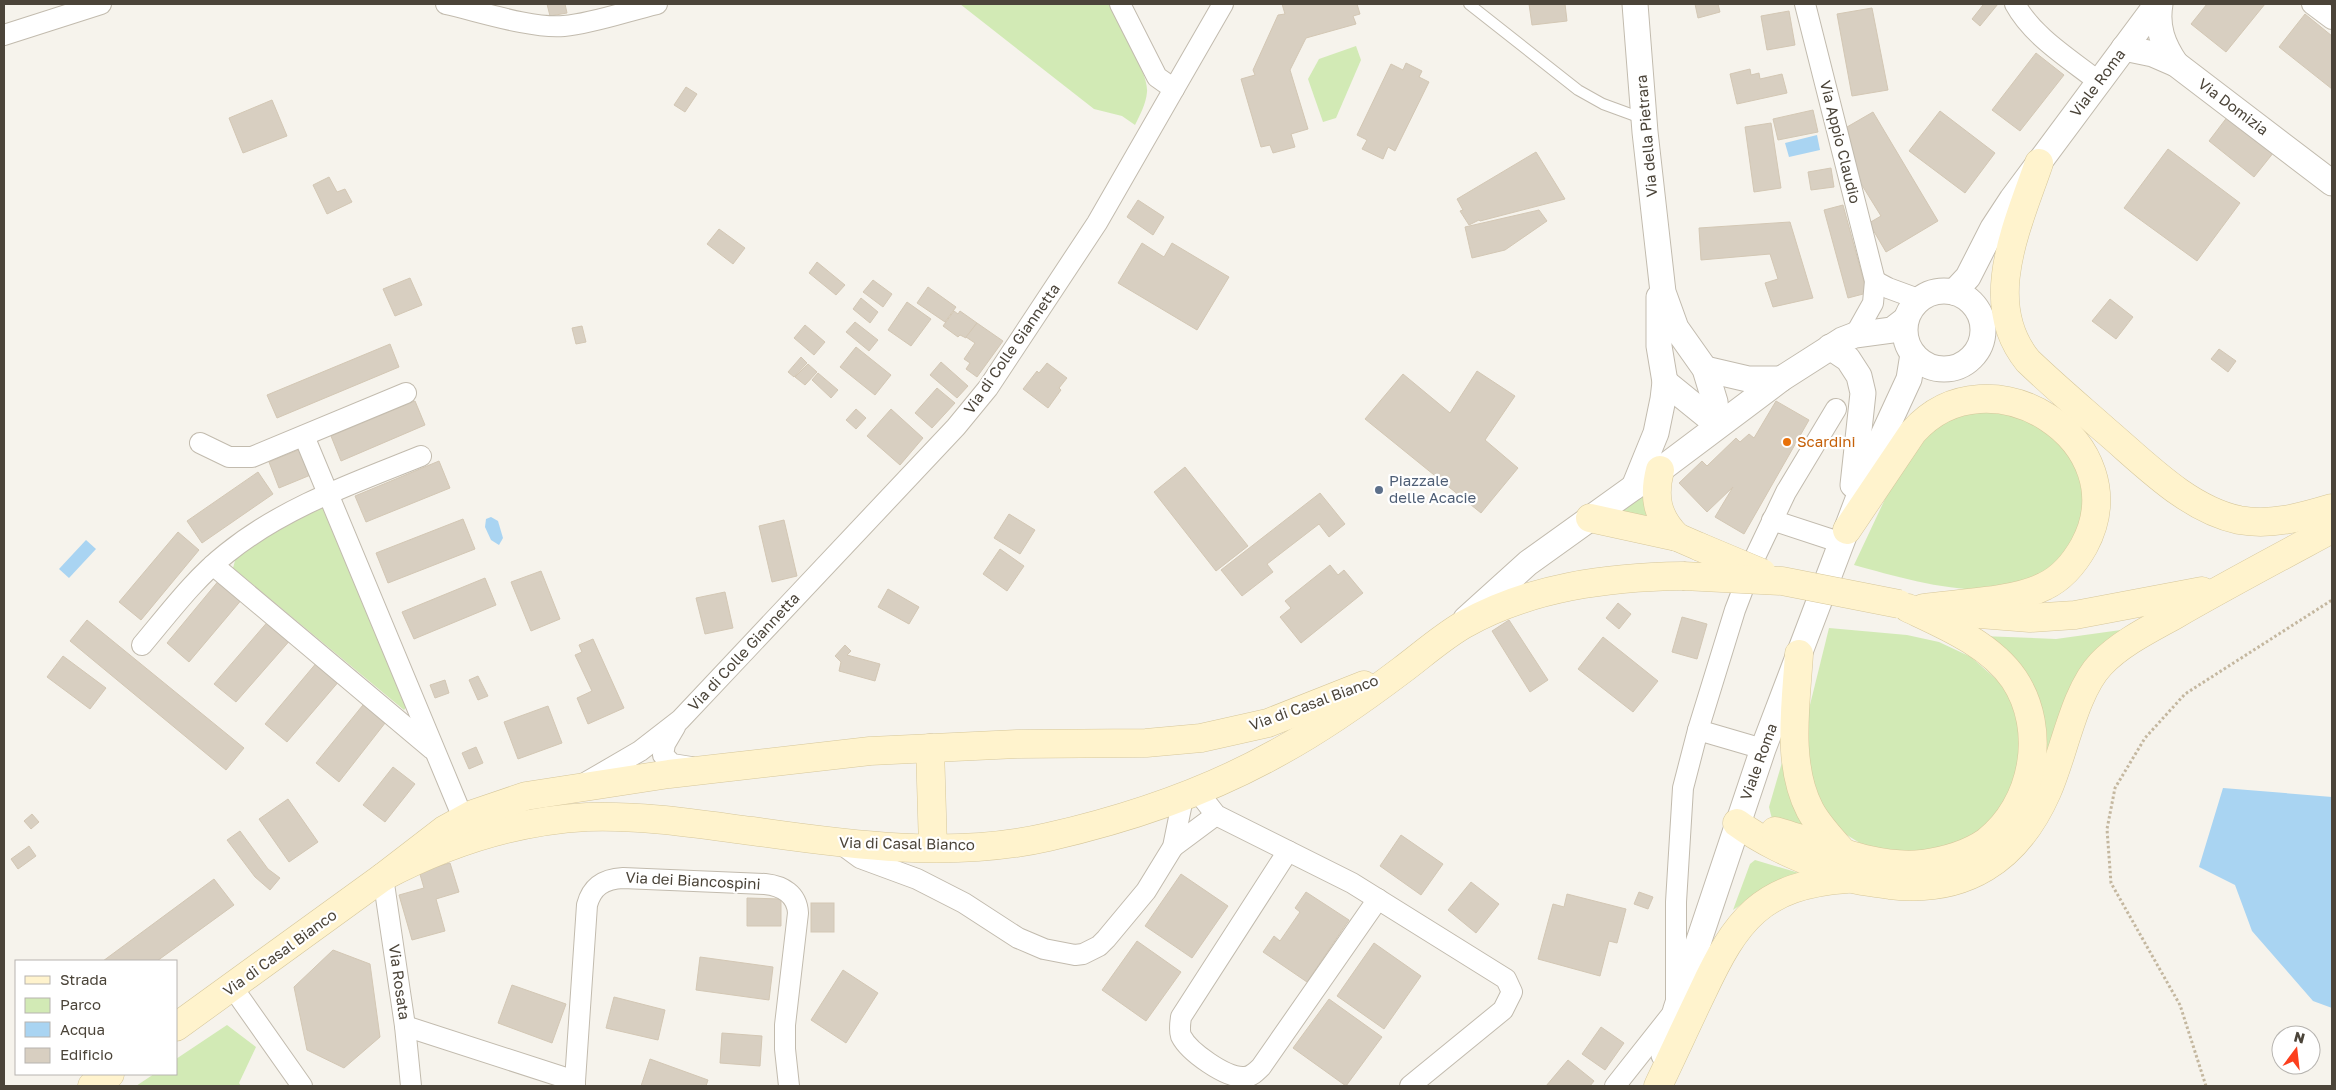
<svg xmlns="http://www.w3.org/2000/svg" width="2336" height="1090" font-family="'Golos Text',sans-serif">
<style>
.green{fill:#d2eab5}
.water{fill:#a9d4f2}
.building{fill:#d8cfc1;stroke:#d3c7b4}
.lines{fill:none;stroke-linecap:round;stroke-linejoin:round}
.service-casing{stroke:#c2bbae;stroke-width:12}
.minor-casing{stroke:#c2bbae;stroke-width:22}
.tertiary-casing{stroke:#c2bbae;stroke-width:27}
.secondary-casing{stroke:#d6c79b;stroke-width:29}
.path{stroke:#c4b79f;stroke-width:3;stroke-dasharray:2.5 2.5;stroke-linecap:butt}
.service{stroke:#fff;stroke-width:10}
.minor{stroke:#fff;stroke-width:20}
.tertiary{stroke:#fff;stroke-width:25}
.secondary{stroke:#fff3cd;stroke-width:28}
.secondary-bridge-casing{stroke:#d6c79b;stroke-width:29;stroke-linecap:butt}
.secondary-bridge{stroke:#fff3cd;stroke-width:28}
.food-dot{fill:#e8710a;stroke:#fff;stroke-width:2}
.service-dot{fill:#5c6f8a;stroke:#fff;stroke-width:2}
.labels{text-anchor:middle;stroke-width:4.5;stroke-linejoin:round;paint-order:stroke}
.street-label{font-size:15px;fill:#4b4439;stroke:#fff}
.food-label{font-size:15px;fill:#c56008;stroke:#fff;text-anchor:start}
.service-label{font-size:15px;fill:#4e5e75;stroke:#fff;text-anchor:start}
</style>
<rect width="100%" height="100%" fill="#f6f3ec"/>
<g class="green">
<path d="M960,4h149c9,19 40,69 38,88 -1,12 -7,23 -12,33l-13,-9 -28,-7z"/>
<polygon points="1356,46 1361,60 1336,118 1323,122 1308,79 1319,59"/>
<path d="M1967,407c20,2 60,5 76,17 41,32 52,79 27,124 -4,6 -8,18 -14,22 -7,5 -19,10 -27,13 -51,18 -124,-4 -175,-18l55,-117z"/>
<polygon points="1645,492 1658,526 1616,515"/>
<polygon points="321,505 331,510 410,703 404,710 233,568 236,557 256,542"/>
<polygon points="1829,628 1907,635 1939,642 1971,657 2005,687 2021,721 2016,788 1976,840 1929,856 1876,853 1834,827 1813,785 1804,754 1806,721"/>
<polygon points="2128,629 2043,787 2045,741 1982,636 2056,639"/>
<polygon points="1783,759 1814,832 1772,819 1769,807"/>
<polygon points="1755,860 1799,873 1763,890 1733,910 1750,864"/>
<polygon points="227,1025 256,1047 239,1083 241,1086 136,1086 154,1074 176,1074 176,1059"/>
</g>
<g class="water">
<polygon points="1817,135 1820,150 1789,157 1785,143"/>
<polygon points="491,517 498,521 503,538 499,545 491,540 485,527 486,519"/>
<polygon points="86,540 96,549 69,578 59,569"/>
<polygon points="2223,788 2332,797 2332,1008 2313,1001 2252,931 2235,885 2199,867"/>
</g>
<g class="building">
<polygon points="547,4 565,4 567,13 550,16"/>
<polygon points="1282,4 1357,4 1360,14 1353,16 1356,24 1306,38 1290,70 1308,129 1291,134 1295,147 1273,153 1270,145 1261,147 1241,79 1255,75 1253,70 1278,15 1285,14"/>
<polygon points="1529,4 1565,4 1567,21 1532,25"/>
<polygon points="1695,4 1718,4 1720,12 1698,18"/>
<polygon points="1981,4 1998,4 1980,26 1972,19 1983,5"/>
<polygon points="2207,4 2265,4 2226,52 2191,24"/>
<polygon points="1872,8 1888,90 1852,96 1837,14"/>
<polygon points="1789,11 1795,45 1767,50 1761,16"/>
<polygon points="2305,14 2332,36 2332,89 2279,47"/>
<polygon points="2036,53 2064,75 2020,131 1992,110"/>
<polygon points="1406,63 1422,71 1419,77 1429,82 1395,151 1388,147 1383,159 1362,149 1367,140 1357,135 1391,64 1403,70"/>
<polygon points="1750,69 1751,75 1759,73 1760,79 1782,74 1787,93 1737,104 1730,74"/>
<polygon points="686,87 697,94 685,112 674,105"/>
<polygon points="272,100 287,136 243,153 229,118"/>
<polygon points="1813,110 1818,132 1778,140 1773,119"/>
<polygon points="1940,111 1995,153 1965,193 1909,151"/>
<polygon points="1873,112 1938,221 1886,252 1869,223 1881,216 1860,182 1847,127"/>
<polygon points="2228,116 2274,152 2254,177 2209,141"/>
<polygon points="1771,123 1781,188 1754,192 1745,127"/>
<polygon points="2168,149 2240,203 2197,261 2124,208"/>
<polygon points="1536,152 1565,199 1480,221 1479,220 1469,225 1460,211 1463,210 1457,199"/>
<polygon points="1831,168 1834,187 1811,190 1808,172"/>
<polygon points="329,177 337,192 345,189 352,202 327,214 313,185"/>
<polygon points="1138,200 1164,217 1153,235 1127,217"/>
<polygon points="1843,205 1867,293 1848,298 1824,210"/>
<polygon points="1539,210 1547,221 1505,250 1472,258 1465,227"/>
<polygon points="1790,222 1813,298 1773,307 1765,283 1778,279 1770,254 1701,260 1699,228"/>
<polygon points="719,229 745,248 733,264 707,244"/>
<polygon points="1142,243 1164,257 1172,243 1229,277 1197,330 1118,283"/>
<polygon points="817,262 845,285 836,295 809,273"/>
<polygon points="410,278 422,305 395,316 383,289"/>
<polygon points="873,280 892,294 883,307 863,292"/>
<polygon points="928,287 956,307 945,322 917,303"/>
<polygon points="861,298 878,312 870,323 853,309"/>
<polygon points="2110,299 2133,317 2116,339 2092,321"/>
<polygon points="907,302 931,319 911,346 888,330"/>
<polygon points="954,311 958,314 960,311 977,323 966,338 960,335 958,337 943,326"/>
<polygon points="855,322 878,340 869,351 846,332"/>
<polygon points="977,323 1003,341 977,377 966,369 970,363 964,359 975,343 966,337"/>
<polygon points="805,325 825,342 814,355 794,338"/>
<polygon points="582,326 586,342 576,344 572,328"/>
<polygon points="390,344 399,367 277,418 267,395"/>
<polygon points="856,347 891,375 875,395 840,367"/>
<polygon points="2219,349 2236,361 2228,372 2211,359"/>
<polygon points="801,357 807,363 794,377 788,372"/>
<polygon points="941,362 968,386 957,398 930,375"/>
<polygon points="1047,363 1067,378 1059,388 1061,390 1048,408 1023,389 1037,371 1039,373"/>
<polygon points="808,364 817,372 805,385 795,377"/>
<polygon points="1477,371 1515,396 1485,440 1518,468 1481,513 1365,419 1403,374 1450,413"/>
<polygon points="818,373 838,390 831,398 812,380"/>
<polygon points="937,388 955,403 932,428 915,413"/>
<polygon points="415,401 425,425 341,461 331,436"/>
<polygon points="1776,401 1809,420 1744,534 1715,517 1733,487 1707,512 1679,483 1702,461 1707,466 1736,438 1740,442 1749,434 1754,438"/>
<polygon points="856,409 866,418 856,429 846,420"/>
<polygon points="891,409 923,438 900,465 867,436"/>
<polygon points="303,448 313,474 279,488 269,462"/>
<polygon points="439,461 450,488 366,522 355,496"/>
<polygon points="1185,467 1248,546 1216,571 1154,492"/>
<polygon points="258,472 273,494 202,543 187,521"/>
<polygon points="1320,493 1345,524 1329,537 1319,524 1267,564 1273,572 1242,596 1221,570"/>
<polygon points="1009,514 1035,530 1020,554 994,538"/>
<polygon points="463,519 475,549 388,583 376,553"/>
<polygon points="784,520 797,576 772,582 759,526"/>
<polygon points="178,532 199,550 141,620 119,602"/>
<polygon points="1000,549 1024,566 1007,591 983,574"/>
<polygon points="1330,565 1338,575 1344,570 1363,593 1301,643 1280,617 1291,608 1285,601"/>
<polygon points="541,571 560,619 531,631 511,582"/>
<polygon points="485,578 496,605 414,639 402,612"/>
<polygon points="220,579 243,598 189,662 167,643"/>
<polygon points="888,589 919,607 909,624 878,607"/>
<polygon points="725,592 733,628 705,634 696,598"/>
<polygon points="1618,603 1631,614 1619,629 1606,618"/>
<polygon points="1682,617 1707,624 1697,659 1672,652"/>
<polygon points="270,619 292,638 236,702 214,684"/>
<polygon points="87,620 244,748 226,770 70,641"/>
<polygon points="1509,620 1548,680 1530,692 1492,631"/>
<polygon points="1603,637 1658,681 1633,712 1578,669"/>
<polygon points="593,639 624,708 588,724 577,698 592,691 575,655 582,652 579,645"/>
<polygon points="845,645 851,651 847,655 880,664 875,681 839,671 841,662 835,656"/>
<polygon points="63,656 106,688 90,709 47,677"/>
<polygon points="318,661 340,680 287,742 265,724"/>
<polygon points="478,676 488,696 478,700 469,680"/>
<polygon points="445,680 449,693 435,698 430,685"/>
<polygon points="367,700 389,718 339,782 316,763"/>
<polygon points="548,706 562,743 518,759 504,722"/>
<polygon points="476,747 483,763 469,769 462,753"/>
<polygon points="393,767 415,784 385,822 363,805"/>
<polygon points="288,799 318,842 289,862 259,819"/>
<polygon points="32,814 39,822 31,829 24,821"/>
<polygon points="240,831 268,869 280,878 270,890 255,877 227,840"/>
<polygon points="1401,835 1443,864 1421,895 1380,866"/>
<polygon points="29,846 36,856 18,869 11,859"/>
<polygon points="450,863 459,892 436,899 445,931 412,940 399,895 424,888 419,871"/>
<polygon points="1181,874 1228,906 1192,958 1145,926"/>
<polygon points="214,879 234,905 157,961 103,961"/>
<polygon points="1471,882 1499,904 1476,933 1448,910"/>
<polygon points="1306,892 1349,920 1307,982 1263,952 1274,936 1280,941 1300,912 1295,908"/>
<polygon points="1639,892 1653,897 1648,909 1634,904"/>
<polygon points="1567,894 1626,909 1617,943 1609,941 1600,976 1538,959 1553,904 1564,907"/>
<polygon points="747,898 781,899 781,926 747,926"/>
<rect x="811" y="903" width="23" height="29"/>
<polygon points="1137,941 1181,972 1146,1021 1102,990"/>
<polygon points="1374,943 1421,976 1384,1029 1337,996"/>
<polygon points="333,950 370,964 380,1037 344,1068 307,1050 294,987"/>
<polygon points="700,957 773,967 769,1000 696,990"/>
<polygon points="843,970 878,993 846,1043 811,1020"/>
<polygon points="512,985 566,1004 552,1043 498,1023"/>
<polygon points="614,997 665,1010 658,1040 606,1028"/>
<polygon points="1329,999 1382,1037 1346,1086 1293,1048"/>
<polygon points="1601,1027 1624,1043 1605,1070 1582,1054"/>
<polygon points="722,1033 762,1036 760,1066 720,1063"/>
<polygon points="650,1059 708,1080 706,1086 641,1086"/>
<polygon points="1568,1060 1594,1081 1590,1086 1546,1086"/>
</g>
<g class="lines">
<g class="service-casing">
<polyline id="service" points="1469,4 1578,90 1603,104 1644,119"/>
</g>
<g class="minor-casing">
<g id="minor">
<path d="M446,4c32,7 86,25 118,22 31,-3 63,-15 93,-22"/>
<polyline points="1805,4 1875,281 1873,303 1855,335"/>
<path d="M2015,4c18,33 55,55 84,78"/>
<polyline points="2312,4 2332,19"/>
<polyline points="4,35 101,4"/>
<polyline points="1174,89 1223,4"/>
<polyline points="1875,281 1888,288 1918,299"/>
<polyline points="304,436 463,818"/>
<polyline points="200,443 229,457 252,457 406,393"/>
<polyline points="1772,520 1842,543"/>
<polyline points="213,565 432,749"/>
<path d="M142,645c27,-32 52,-66 85,-92 57,-46 127,-70 194,-97"/>
<polyline points="675,727 665,744 663,755 672,764 691,767"/>
<polyline points="1698,730 1763,749"/>
<polyline points="585,783 640,751 680,720 956,427 988,388 1097,223 1174,89 1157,77 1120,4"/>
<polyline points="1198,792 1216,815 1352,883 1506,979 1512,992 1503,1010 1410,1086"/>
<polyline points="841,844 860,858 917,879 964,903 1018,938 1044,949 1075,955 1083,954 1099,946 1106,939 1146,891 1173,847 1183,798"/>
<polyline points="1173,847 1216,815"/>
<path d="M1288,851l-107,166c-1,7 -2,13 0,19 8,16 45,42 63,41 7,0 12,-5 17,-10l117,-168"/>
<polyline points="383,877 405,1026 411,1086"/>
<polyline points="233,988 302,1086"/>
<polyline points="405,1026 575,1081 575,1086"/>
<path d="M575,1081l12,-176c5,-19 17,-26 36,-27l142,6c18,2 32,10 33,29l-13,112v24l4,37"/>
<polyline points="1615,1086 1676,1009 1676,902 1683,788 1698,730 1735,610 1756,555 1786,492 1836,409"/>
</g>
</g>
<g class="tertiary-casing">
<g id="tertiary">
<polyline points="1635,4 1645,132 1663,292 1676,328 1705,369 1715,402 1718,425"/>
<path d="M2160,4c-4,23 3,41 16,60"/>
<polyline points="2124,48 2153,54 2176,64 2332,183"/>
<circle cx="1944" cy="330" r="39"/>
<polyline points="1954,292 1968,277 1993,228 2012,199 2157,4"/>
<polyline points="1830,347 1848,359 1859,376 1863,393 1853,485"/>
<polyline points="1705,369 1748,379 1781,379"/>
<polyline points="1665,382 1718,425"/>
<polyline points="1634,487 1656,433 1663,399 1665,382 1659,346 1659,297"/>
<polyline points="1466,619 1528,563 1634,487 1660,470 1781,379 1842,340 1855,335 1892,330 1905,320"/>
<polyline points="1664,1055 1676,1009 1763,749 1879,444 1909,379 1913,354"/>
</g>
</g>
<g class="secondary-casing">
<g id="secondary">
<path d="M2039,163c-21,62 -59,140 -11,198 25,24 51,46 77,69 39,33 82,79 134,90 32,6 63,-3 93,-12"/>
<path d="M1660,470c-7,27 -3,47 17,67"/>
<polyline points="1590,518 1677,537 1700,547"/>
<path d="M1847,530l66,-98c76,-86 227,10 171,114 -9,16 -22,32 -39,40 -31,16 -87,17 -122,22"/>
<polyline points="1967,613 2030,618 2075,615 2202,591"/>
<path d="M1799,654c-3,50 -13,110 11,156 8,15 21,29 33,42"/>
<polyline points="930,748 933,847"/>
<path d="M1737,823c26,19 53,31 83,43 10,4 21,9 32,13 12,3 26,4 38,6 75,9 127,-25 157,-93 17,-38 27,-100 54,-128 20,-21 49,-35 74,-49 52,-30 105,-58 157,-86"/>
<path d="M1775,831c48,13 96,38 147,33 22,-3 45,-9 64,-22 48,-37 62,-112 28,-163 -24,-35 -70,-54 -106,-71"/>
<path d="M383,877c64,-34 130,-56 204,-60 55,-2 111,7 165,14 97,14 200,28 296,6 79,-18 155,-43 227,-83 45,-24 86,-53 127,-84 20,-15 39,-32 61,-45 67,-38 145,-48 220,-49"/>
<polyline points="176,1027 383,877 444,830 473,814 526,796 669,774 870,751 1017,744 1146,743 1201,738 1268,723 1364,685"/>
<polyline points="92,1086 110,1074"/>
<path d="M1658,1086c15,-31 29,-62 44,-93 34,-73 59,-108 145,-114"/>
</g>
</g>
<polyline class="path" points="2206,1086 2180,1005 2111,883 2107,829 2115,788 2145,738 2185,694 2332,600"/>
<use href="#service" class="service"/>
<use href="#minor" class="minor"/>
<use href="#tertiary" class="tertiary"/>
<use href="#secondary" class="secondary"/>
<g class="secondary-bridge-casing">
<g id="secondary-bridge">
<polyline points="1700,547 1762,573"/>
<polyline points="1683,576 1782,581 1899,604"/>
</g>
</g>
<use href="#secondary-bridge" class="secondary-bridge"/>
</g>
<circle class="food-dot" cx="1787" cy="442" r="5"/>
<circle class="service-dot" cx="1379" cy="490" r="5"/>
<g class="labels">
<g class="street-label">
<text transform="translate(2098 83) rotate(-53)" y="5">Viale Roma</text>
<text transform="translate(2233 107) rotate(37)" y="5">Via Domizia</text>
<text transform="translate(1647 136) rotate(-95)" y="5">Via della Pietrara</text>
<text transform="translate(1840 142) rotate(76)" y="5">Via Appio Claudio</text>
<text transform="translate(1012 349) rotate(-55)" y="5">Via di Colle Giannetta</text>
<text transform="translate(744 652) rotate(-47)" y="5">Via di Colle Giannetta</text>
<text transform="translate(1314 703) rotate(-20)" y="5">Via di Casal Bianco</text>
<text transform="translate(1759 762) rotate(-70)" y="5">Viale Roma</text>
<text transform="translate(907 844) rotate(1)" y="5">Via di Casal Bianco</text>
<text transform="translate(693 881) rotate(3)" y="5">Via dei Biancospini</text>
<text transform="translate(280 953) rotate(-36)" y="5">Via di Casal Bianco</text>
<text transform="translate(399 982) rotate(82)" y="5">Via Rosata</text>
</g>
<g class="food-label">
<text x="1797" y="447">Scardini</text>
</g>
<g class="service-label">
<text x="1389" y="486">Piazzale<tspan x="1389" dy="17">delle Acacie</tspan></text>
</g>
</g>
<rect width="2336" height="1090" fill="none" stroke="#4b4439" stroke-width="10"/>
<rect x="15" y="960" width="162" height="115" fill="#ffffff" stroke="#b7b4b0"/>
<rect x="25" y="976" width="25" height="8" fill="#fff3cd" stroke="#b7b4b0"/>
<text x="60" y="985" font-size="15" fill="#4b4439">Strada</text>
<rect x="25" y="998" width="25" height="15" fill="#d2eab5" stroke="#b7b4b0"/>
<text x="60" y="1010" font-size="15" fill="#4b4439">Parco</text>
<rect x="25" y="1022" width="25" height="15" fill="#a9d4f2" stroke="#b7b4b0"/>
<text x="60" y="1035" font-size="15" fill="#4b4439">Acqua</text>
<rect x="25" y="1048" width="25" height="15" fill="#d8cfc1" stroke="#b7b4b0"/>
<text x="60" y="1060" font-size="15" fill="#4b4439">Edificio</text>
<g transform="translate(2296 1050) rotate(15)"><circle r="24" fill="#ffffff" stroke="#b7b4b0"/>
<path d="M0-4L9 19L0 12L-9 19Z" fill="#fc3f1d"/>
<text y="-8" font-size="14" font-weight="bold" text-anchor="middle" fill="#4b4439">N</text>
</g>
</svg>
